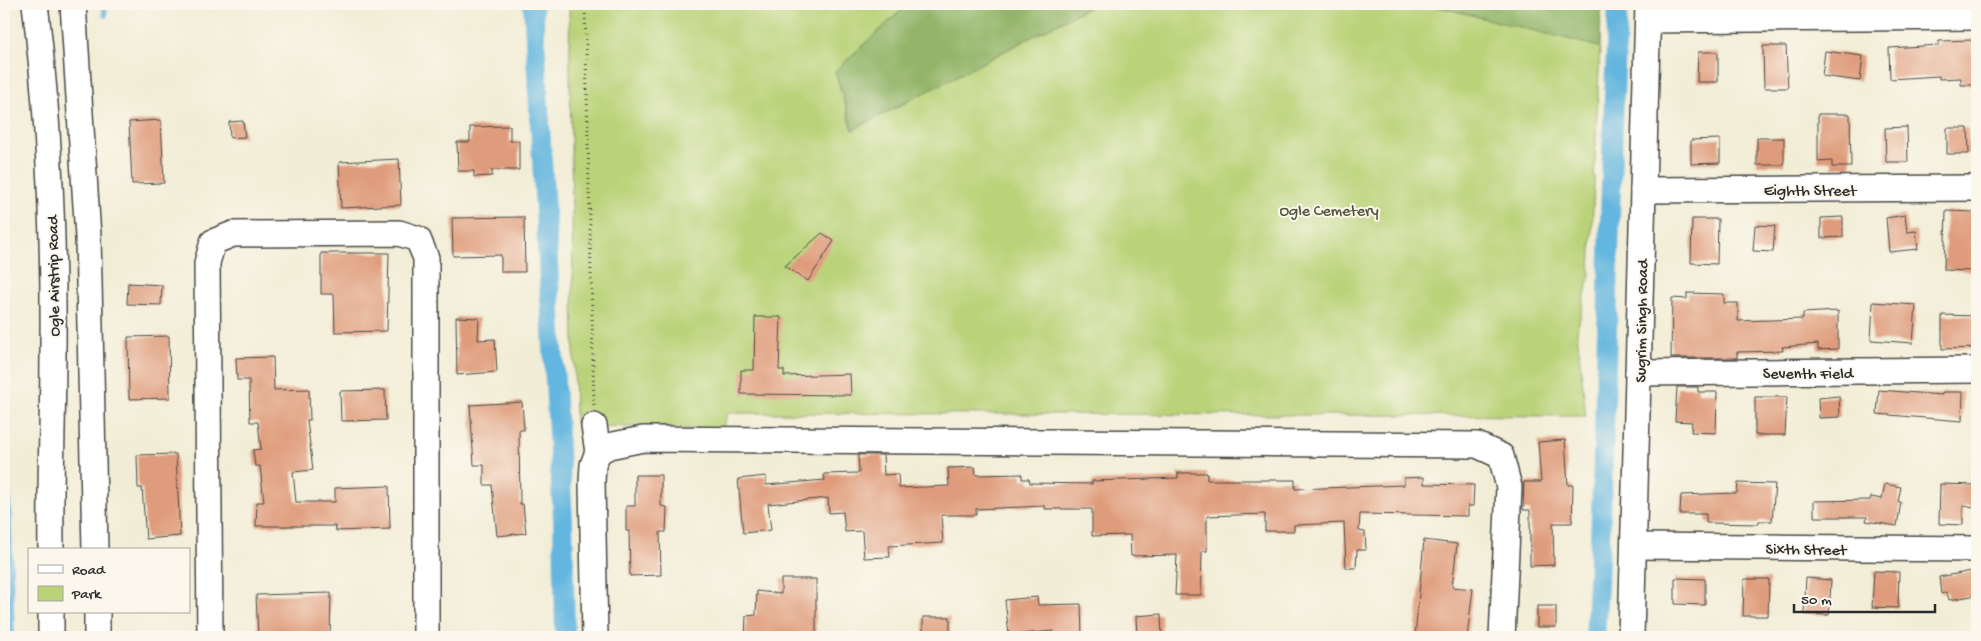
<svg xmlns="http://www.w3.org/2000/svg" width="1981" height="641" font-family="'Gochi Hand',sans-serif">
<style>
.green{fill:#bad379;stroke:#727f52}
.forest{fill:#93b569;stroke:#5f704a}
.lines{fill:none;stroke-linecap:round;stroke-linejoin:round}
.stream{stroke:#64b6df;stroke-width:5.5}
.canal{stroke:#64b6df;stroke-width:20}
.building{fill:#df9c7c}
.minor-casing{stroke:#494845;stroke-width:28}
.path{stroke:#494845;stroke-width:3;stroke-dasharray:1 4;stroke-linecap:butt}
.minor{stroke:#fff;stroke-width:25}
.labels{text-anchor:middle;stroke-width:4;stroke-linejoin:round;paint-order:stroke}
.street-label{font-size:16px;fill:#2b2b2b;stroke:#fbf7ec}
.park-label{font-size:16px;fill:#4f553e;stroke:#fbf7ec}
</style>
<rect width="100%" height="100%" fill="#fbf7ec"/>
<filter id="ink" filterUnits="userSpaceOnUse"><feTurbulence type="fractalNoise" baseFrequency=".02" numOctaves="2"/><feDisplacementMap in="SourceGraphic" scale="10" xChannelSelector="R" yChannelSelector="G"/><feConvolveMatrix kernelMatrix="1 2 1 2 8 2 1 2 1" color-interpolation-filters="sRGB"/></filter>
<filter id="wash" filterUnits="userSpaceOnUse"><feTurbulence type="fractalNoise" baseFrequency=".0096" numOctaves="4" result="noise"/><feDisplacementMap in="SourceGraphic" scale="20" xChannelSelector="R" yChannelSelector="G"/><feGaussianBlur stdDeviation="1.12" result="paint"/><feColorMatrix in="noise" values="0 0 0 0 0 0 0 0 0 0 0 0 0 0 0 0 0 1.4 0 .05"/><feComposite in="paint" operator="in"/></filter>
<g filter="url(#wash)">
<rect width="100%" height="100%" fill="#f2edd6"/>
<polygon class="green" points="569,4 908,4 835,71 853,130 1095,4 1427,4 1600,47 1590,274 1577,331 1586,416 728,413 722,430 594,426 575,423"/>
<g class="forest">
<polygon points="908,4 1095,4 853,130 835,71"/>
<polygon points="1427,4 1601,4 1600,47 1599,47"/>
</g>
<g class="lines">
<g class="stream">
<polyline points="104,4 105,15"/>
<polyline points="4,334 12,637"/>
</g>
<g class="canal">
<polyline points="533,4 563,520 565,637"/>
<path d="M1595,637c13,-211 12,-422 23,-633"/>
</g>
</g>
<g id="blocks">
<g class="building">
<polygon points="1972,40 1973,64 1977,64 1977,85 1961,85 1961,78 1939,79 1939,76 1890,79 1889,48 1939,45 1939,41"/>
<polygon points="1763,46 1786,46 1788,88 1764,88"/>
<polygon points="1825,51 1863,56 1860,81 1822,76"/>
<polygon points="1698,52 1718,52 1718,82 1697,82"/>
<polygon points="1818,114 1850,114 1851,167 1832,167 1832,161 1818,162"/>
<polygon points="161,120 164,183 132,184 129,122"/>
<polygon points="243,121 245,137 230,138 229,122"/>
<polygon points="510,126 510,141 519,141 519,170 492,170 492,176 474,177 474,171 458,171 457,142 470,142 470,127"/>
<polygon points="1907,127 1908,162 1886,162 1885,128"/>
<polygon points="1947,128 1968,128 1969,154 1947,154"/>
<rect x="1757" y="138" width="27" height="27"/>
<polygon points="1720,139 1720,163 1691,164 1691,140"/>
<polygon points="399,159 401,205 341,208 339,162"/>
<polygon points="1946,211 1976,212 1974,271 1944,270"/>
<polygon points="1905,215 1907,232 1916,231 1918,249 1889,252 1886,218"/>
<polygon points="524,217 525,272 501,272 501,255 453,256 452,218"/>
<polygon points="1843,217 1843,237 1821,238 1821,218"/>
<polygon points="1692,219 1718,219 1717,264 1691,263"/>
<polygon points="1755,225 1775,226 1773,252 1753,251"/>
<polygon points="822,233 834,241 808,281 785,266"/>
<polygon points="321,253 389,253 387,331 335,332 334,294 321,294"/>
<polygon points="128,283 162,285 161,305 127,304"/>
<polygon points="1687,293 1724,294 1724,303 1738,303 1738,321 1803,319 1803,313 1838,311 1838,349 1818,350 1818,344 1782,347 1783,351 1737,352 1737,358 1671,358 1672,298 1687,299"/>
<polygon points="1873,302 1916,305 1913,343 1871,340"/>
<polygon points="1942,315 1977,316 1977,348 1942,349"/>
<polygon points="456,317 479,318 478,340 495,339 497,372 457,375"/>
<polygon points="755,317 781,317 779,370 784,370 784,376 850,374 851,395 741,394 741,370 754,370"/>
<polygon points="169,336 170,398 129,399 128,337"/>
<polygon points="273,357 274,390 309,389 310,420 307,420 313,470 293,472 296,502 335,502 335,488 389,486 390,529 336,531 335,526 256,526 257,502 264,502 260,466 255,466 253,450 261,449 258,422 250,422 249,380 237,380 236,358"/>
<polygon points="1677,387 1698,387 1698,392 1717,392 1716,433 1691,432 1692,422 1675,421"/>
<polygon points="385,390 386,420 341,421 340,391"/>
<polygon points="1879,390 1942,395 1942,392 1963,392 1962,421 1877,414"/>
<polygon points="1839,396 1840,417 1819,418 1818,398"/>
<polygon points="1755,397 1787,397 1785,435 1755,435"/>
<polygon points="522,402 524,430 519,430 520,504 523,504 526,533 497,536 492,485 484,485 484,465 474,465 470,405"/>
<polygon points="1565,440 1568,485 1573,485 1572,523 1553,523 1554,565 1530,566 1530,510 1523,510 1524,482 1541,482 1538,442"/>
<polygon points="176,454 180,536 146,539 142,488 138,488 137,455"/>
<polygon points="858,455 883,455 884,475 898,474 899,488 949,486 948,468 975,467 976,475 1022,474 1022,479 1029,479 1030,483 1092,484 1092,481 1178,478 1178,473 1207,473 1207,480 1295,480 1295,489 1404,485 1404,478 1424,477 1424,484 1474,485 1473,506 1468,506 1468,516 1360,514 1359,531 1365,532 1366,550 1357,550 1356,568 1346,568 1344,523 1294,525 1294,531 1265,531 1265,514 1207,516 1207,551 1202,551 1201,595 1175,595 1177,555 1131,556 1130,535 1092,536 1092,509 1045,509 1045,506 976,509 976,515 941,515 943,543 889,546 890,557 864,558 862,531 845,532 843,512 829,513 828,498 768,504 771,530 743,533 738,479 766,476 766,485 825,480 824,474 859,473"/>
<polygon points="635,475 661,475 661,506 667,507 666,532 660,532 661,575 630,576 629,531 626,531 626,506 635,506"/>
<polygon points="1738,483 1775,484 1772,521 1759,521 1758,524 1706,523 1706,514 1680,514 1681,495 1737,493"/>
<polygon points="1885,484 1901,487 1898,502 1901,502 1897,526 1866,521 1867,517 1814,517 1814,501 1870,500 1871,497 1882,499"/>
<polygon points="1940,484 1977,485 1977,507 1963,506 1963,525 1939,524"/>
<polygon points="1424,540 1457,544 1452,587 1473,589 1467,637 1415,637"/>
<polygon points="1977,570 1977,595 1949,600 1947,592 1941,594 1939,577"/>
<polygon points="1874,571 1899,572 1898,608 1872,607"/>
<polygon points="1675,578 1705,579 1705,605 1675,604"/>
<polygon points="1806,578 1831,580 1829,615 1804,614"/>
<polygon points="781,579 816,579 816,637 745,637 746,616 756,615 757,591 781,594"/>
<polygon points="1744,579 1769,579 1768,616 1743,616"/>
<polygon points="331,593 330,637 258,637 256,595"/>
<polygon points="1037,597 1038,605 1081,604 1082,637 1053,637 1053,631 1009,635 1005,600"/>
<rect x="1537" y="606" width="19" height="21"/>
<polygon points="1161,614 1162,637 1137,637 1136,616"/>
<rect x="923" y="617" width="27" height="20"/>
</g>
</g>
</g>
<g filter="url(#ink)">
<use href="#blocks" fill-opacity="0" stroke="#494845" stroke-width="1"/>
<g class="lines">
<g class="minor-casing">
<g id="minor">
<path d="M35,4c14,114 19,229 18,345 0,67 -3,134 -2,201"/>
<polyline points="73,4 88,237 95,550"/>
<polyline points="1648,20 1977,17"/>
<polyline points="1643,190 1977,188"/>
<polyline points="1638,373 1977,370"/>
<polyline points="594,426 598,452 593,465 592,482 595,637"/>
<polyline points="598,452 609,446 643,439 1477,445 1501,456 1509,487 1502,637"/>
<polyline points="1634,546 1977,549"/>
<polyline points="51,612 51,637"/>
<polyline points="97,612 97,637"/>
<polyline points="210,637 207,263 213,242 233,234 399,233 418,239 426,258 426,637"/>
<polyline points="1631,637 1648,4"/>
</g>
</g>
<polyline class="path" points="585,4 594,405"/>
<use href="#minor" class="minor"/>
</g>
</g>
<g class="labels">
<g class="street-label">
<text x="1810" y="195">Eighth Street</text>
<text transform="translate(52 276) rotate(-91)" y="6">Ogle Airstrip Road</text>
<text transform="translate(1640 321) rotate(-89)" y="6">Sugrim Singh Road</text>
<text x="1808" y="378">Seventh Field</text>
<text transform="translate(1806 548) rotate(1)" y="6">Sixth Street</text>
</g>
<g class="park-label">
<text x="1329" y="215">Ogle Cemetery</text>
</g>
</g>
<rect width="1981" height="641" fill="none" stroke="#fbf7ec" stroke-width="20"/>
<rect x="28" y="548" width="162" height="65" fill="#fbf7ec" stroke="#a8a59f"/>
<rect x="38" y="565" width="25" height="8" fill="#ffffff" stroke="#a8a59f"/>
<text x="72" y="574" font-size="15" fill="#2b2b2b">Road</text>
<rect x="38" y="586" width="25" height="15" fill="#bad379" stroke="#a8a59f"/>
<text x="72" y="598" font-size="15" fill="#2b2b2b">Park</text>
<path d="M1794 604v8h141v-8" fill="none" stroke="#2b2b2b" stroke-width="2.5"/>
<text x="1801" y="604" font-size="15" fill="#2b2b2b" stroke="#fbf7ec" stroke-width="4" paint-order="stroke">50 m</text>
</svg>
